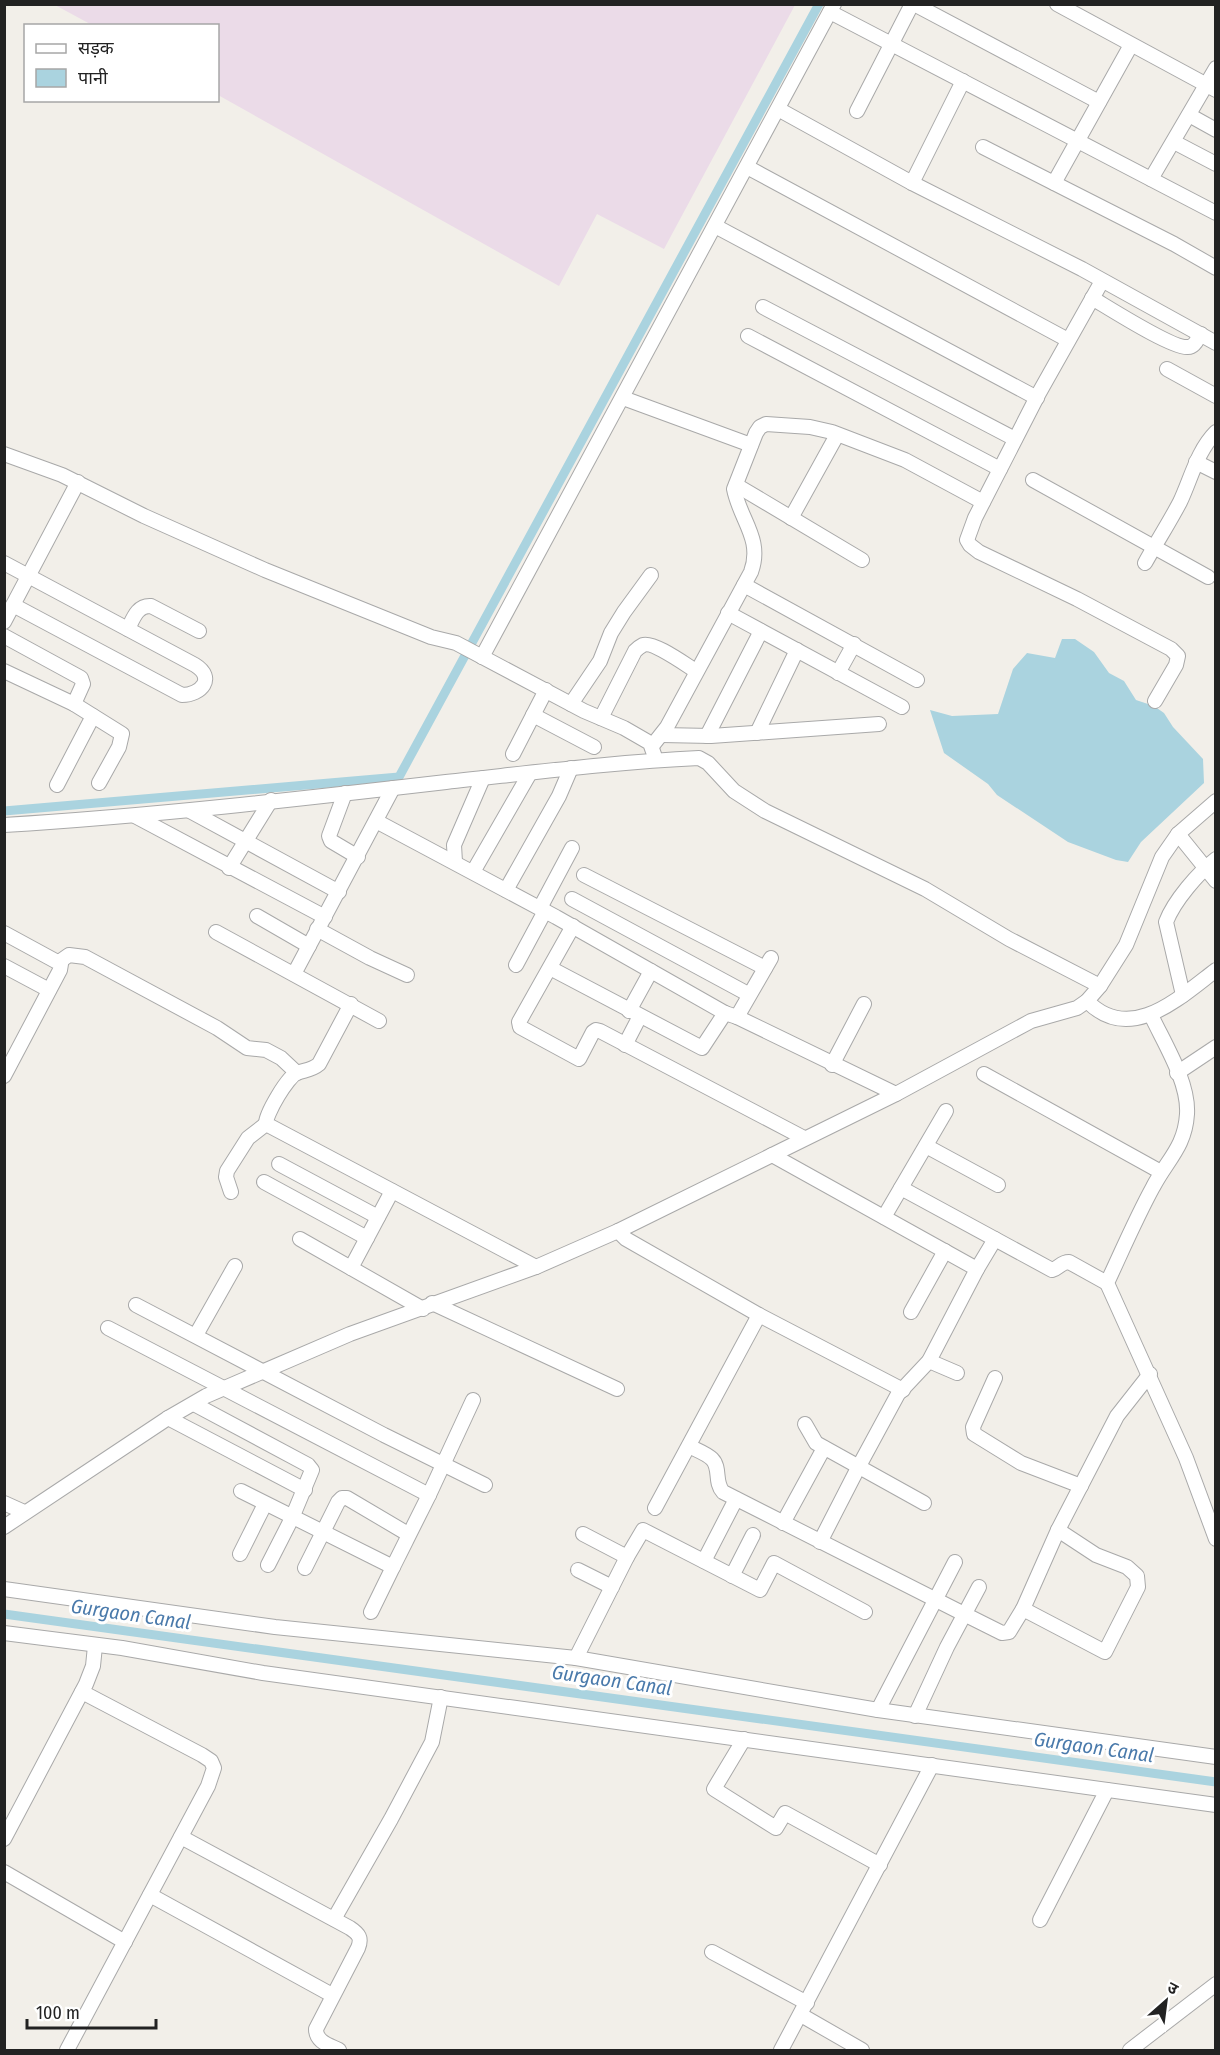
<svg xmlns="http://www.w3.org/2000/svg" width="1220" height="2055" font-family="'Fira Sans Condensed','Noto Sans Devanagari',sans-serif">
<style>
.industrial{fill:#ebdbe8}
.water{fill:#aad3df}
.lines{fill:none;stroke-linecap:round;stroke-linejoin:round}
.canal{stroke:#aad3df;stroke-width:9}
.minor-casing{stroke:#a9a9a9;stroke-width:16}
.minor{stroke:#fff;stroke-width:14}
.labels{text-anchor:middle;stroke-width:6;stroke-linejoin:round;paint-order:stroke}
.water-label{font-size:20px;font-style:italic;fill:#4a7aab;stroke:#fff}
</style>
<rect width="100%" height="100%" fill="#f2efe9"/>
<polygon class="industrial" points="55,5 795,5 664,249 597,214 559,286 218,95 218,26 92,25"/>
<polygon class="water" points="1062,639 1075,639 1094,652 1109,673 1124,681 1136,700 1154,706 1164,713 1173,727 1203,759 1204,783 1141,842 1128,862 1116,860 1068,842 997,795 988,784 944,753 930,710 952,716 998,714 1013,669 1027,653 1055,658"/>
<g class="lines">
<g class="canal">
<polyline points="4,811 399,777 819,4"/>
<polyline points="4,1614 1216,1782"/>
</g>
<g class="minor-casing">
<g id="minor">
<polyline points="914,4 1099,102"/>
<polyline points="1057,4 1216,90"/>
<polyline points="830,12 1216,213"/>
<polyline points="778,109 912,183 1082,269 1216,343"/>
<polyline points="857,111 912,4"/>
<polyline points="1189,115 1216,130"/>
<polyline points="1174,142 1216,164"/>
<polyline points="983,147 1174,244 1216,268"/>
<polyline points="747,167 1068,340"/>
<polyline points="1151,179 1216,68"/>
<polyline points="912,183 963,81"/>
<polyline points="1054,183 1131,45"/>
<polyline points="715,226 1037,398"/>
<polyline points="1102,281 1039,393 975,518 967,540 970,545 979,552 1077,599 1171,649 1178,656 1176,665 1155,701"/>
<path d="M1092,298c17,10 81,51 96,49 7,0 9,-8 13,-13"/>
<polyline points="763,307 1015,439"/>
<polyline points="748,336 1000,469"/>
<polyline points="1167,369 1216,396"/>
<polyline points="623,398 751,445"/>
<polyline points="4,454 62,475 144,516 265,570 431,637 456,643 584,711 624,728 650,743 656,760"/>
<polyline points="1196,462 1216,472"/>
<polyline points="1033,480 1208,577"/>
<polyline points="736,485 862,560"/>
<polyline points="791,518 837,435"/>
<path d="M4,563l191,102c21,13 6,30 -13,30l-169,-90"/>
<path d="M1145,563c11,-20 24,-40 35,-61 11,-23 17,-51 36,-70"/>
<polyline points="744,585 917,680"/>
<polyline points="728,613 902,707"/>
<polyline points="4,622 78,482"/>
<path d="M128,629c5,-10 9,-24 23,-23l48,25"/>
<polyline points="4,636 81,678 83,684 74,704 4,671"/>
<polyline points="482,657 834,4"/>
<polyline points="838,673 854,644"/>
<polyline points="74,704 122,734 119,747 99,783"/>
<polyline points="571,704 600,661 611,633 624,612 651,575"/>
<polyline points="533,715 594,747"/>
<path d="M601,718l34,-67c1,-1 6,-5 8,-6 10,-4 43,20 53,26"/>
<polyline points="757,733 797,650"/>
<polyline points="662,735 711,736 879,724"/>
<polyline points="707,736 761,631"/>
<path d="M652,746l15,-19 84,-155c12,-33 -11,-52 -17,-83l22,-56 4,-6 6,-3 44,3 22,5 73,28 78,42"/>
<polyline points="513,754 546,690"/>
<polyline points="57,785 93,716"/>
<polyline points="345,793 329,836 331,841 358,857"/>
<polyline points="190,811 339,892"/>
<polyline points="135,816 325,917"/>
<polyline points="376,821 556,917 725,1013 737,1017 896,1094"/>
<path d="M4,825c148,-9 295,-26 442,-43 84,-9 168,-20 253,-24l9,5 26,28 31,20 160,78 84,50 91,47"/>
<polyline points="1178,834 1216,881"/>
<polyline points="455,862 454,845 483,778"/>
<polyline points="229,868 271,800"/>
<polyline points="473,872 530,773"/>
<polyline points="584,875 765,968"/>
<polyline points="506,890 559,796 571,768"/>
<polyline points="572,899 748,994"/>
<polyline points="540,908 572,848"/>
<polyline points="257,916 309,946"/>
<polyline points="573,926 519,1022 520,1027 579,1059 593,1032 596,1030 600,1031 804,1138"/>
<polyline points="317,929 370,958 407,975"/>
<polyline points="216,932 379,1021"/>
<polyline points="4,933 61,964 60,970 4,1076"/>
<polyline points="59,962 69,955 85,957 217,1028 247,1048 266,1050 281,1058 297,1073"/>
<polyline points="516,965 545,911"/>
<polyline points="4,966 49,990"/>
<polyline points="550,968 702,1048 725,1013"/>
<polyline points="294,974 393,788"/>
<path d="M1183,995l-17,-73c8,-21 32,-49 50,-63"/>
<path d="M1087,1001c43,44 92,-3 129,-31"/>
<path d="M351,1004l-32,60c-7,6 -14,6 -22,9 -9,3 -32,42 -31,51l270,143"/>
<polyline points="629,1011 651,971"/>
<path d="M1151,1015c13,28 38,67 36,99 -2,33 -20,46 -34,73 -17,31 -31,64 -46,96l79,175 30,81"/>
<polyline points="737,1017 771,958"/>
<polyline points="625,1045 640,1016"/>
<polyline points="832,1065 864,1004"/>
<polyline points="1177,1073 1216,1047"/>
<polyline points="984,1074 1161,1172"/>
<polyline points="926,1146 998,1185"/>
<polyline points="772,1155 977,1269"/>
<polyline points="279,1164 378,1217"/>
<polyline points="264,1182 367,1238"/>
<path d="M901,1188l151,82c7,-2 9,-8 17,-8l38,21"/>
<polyline points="231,1192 226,1177 227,1171 248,1138 266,1124"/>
<polyline points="884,1217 946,1111"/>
<polyline points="618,1231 626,1239 759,1315 903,1390"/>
<polyline points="300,1239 423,1309"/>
<polyline points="351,1268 392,1191"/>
<polyline points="432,1303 617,1389"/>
<polyline points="136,1305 384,1435 485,1485"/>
<polyline points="911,1312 945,1251"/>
<polyline points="108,1328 429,1495 473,1400"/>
<polyline points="196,1335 235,1266"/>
<polyline points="929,1361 957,1373"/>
<polyline points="995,1378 973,1427 974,1434 1021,1463 1081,1486"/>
<polyline points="194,1404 308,1465 312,1470 292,1518 268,1565"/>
<polyline points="168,1418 305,1490"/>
<polyline points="805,1424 816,1443 924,1503"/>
<path d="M689,1446c7,4 17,7 23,13 9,9 2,23 11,33l241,122 38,19 7,-1 14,-23 82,43 33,-65 -1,-11 -10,-9 -31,-12 -38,-25"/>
<polyline points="241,1491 393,1567 371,1612"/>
<polyline points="4,1503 24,1512"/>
<polyline points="655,1508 759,1315"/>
<polyline points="783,1523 824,1448"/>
<polyline points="4,1527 168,1418 206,1396 350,1334 536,1267 618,1231 896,1094 1031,1021 1077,1008 1087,1001 1100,986 1126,945 1162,857 1178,834 1216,801"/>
<polyline points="583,1534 627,1557"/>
<polyline points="820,1542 859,1466 898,1394 929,1361 977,1269 995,1239"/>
<polyline points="240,1554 265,1504"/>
<polyline points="704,1561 736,1499"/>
<polyline points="393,1567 429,1495"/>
<polyline points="305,1568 338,1502 342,1498 347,1498 408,1534"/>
<polyline points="578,1570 612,1587"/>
<polyline points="732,1576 753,1535"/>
<polyline points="4,1589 275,1627 576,1658 878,1710 1216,1757"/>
<polyline points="1023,1609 1058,1530 1117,1416 1150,1374"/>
<polyline points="4,1633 122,1648 263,1673 1216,1805"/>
<polyline points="576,1658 627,1557 643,1530 760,1590 774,1563 865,1612"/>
<polyline points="878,1710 955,1562"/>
<polyline points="915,1716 947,1647 979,1587"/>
<polyline points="744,1739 714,1789 776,1828 785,1813 880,1865"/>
<path d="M181,1837l169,91c9,6 12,10 8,20l-42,81c0,13 13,16 23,21"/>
<polyline points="4,1839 86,1684 93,1666 95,1646"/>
<polyline points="4,1872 125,1942"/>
<polyline points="150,1895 332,1995"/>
<polyline points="334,1919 391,1819 432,1742 441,1697"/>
<polyline points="1040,1920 1107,1790"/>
<polyline points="712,1952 807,2003"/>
<polyline points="801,2015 862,2050"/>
<polyline points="67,2050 208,1786 214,1768 211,1761 202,1755 82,1692"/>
<polyline points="781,2050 932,1765"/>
<polyline points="1130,2050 1216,1984"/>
</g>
</g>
<use href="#minor" class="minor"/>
</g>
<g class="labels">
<g class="water-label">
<text transform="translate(131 1614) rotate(8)" y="7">Gurgaon Canal</text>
<text transform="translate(612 1680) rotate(8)" y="7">Gurgaon Canal</text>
<text transform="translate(1094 1747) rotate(8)" y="7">Gurgaon Canal</text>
</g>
</g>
<rect width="1220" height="2055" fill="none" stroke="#222222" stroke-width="12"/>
<rect x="24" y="24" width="195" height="78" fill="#ffffff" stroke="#a7a7a7" stroke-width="1.5"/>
<rect x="36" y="44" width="30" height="9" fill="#ffffff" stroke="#a7a7a7" stroke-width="1.5"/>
<text x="78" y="54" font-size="18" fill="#222222">सड़क</text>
<rect x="36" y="69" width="30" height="18" fill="#aad3df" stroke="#a7a7a7" stroke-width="1.5"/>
<text x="78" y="84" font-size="18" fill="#222222">पानी</text>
<g transform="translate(1166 2001) rotate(28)" stroke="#ffffff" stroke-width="4.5" paint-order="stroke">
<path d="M0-4.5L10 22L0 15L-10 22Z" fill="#222222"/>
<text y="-9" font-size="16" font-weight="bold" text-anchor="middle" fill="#222222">उ</text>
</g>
<path d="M27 2019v9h129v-9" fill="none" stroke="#222222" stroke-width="3"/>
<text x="36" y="2019" font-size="18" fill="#222222" stroke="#ffffff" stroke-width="4.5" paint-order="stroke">100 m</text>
</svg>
